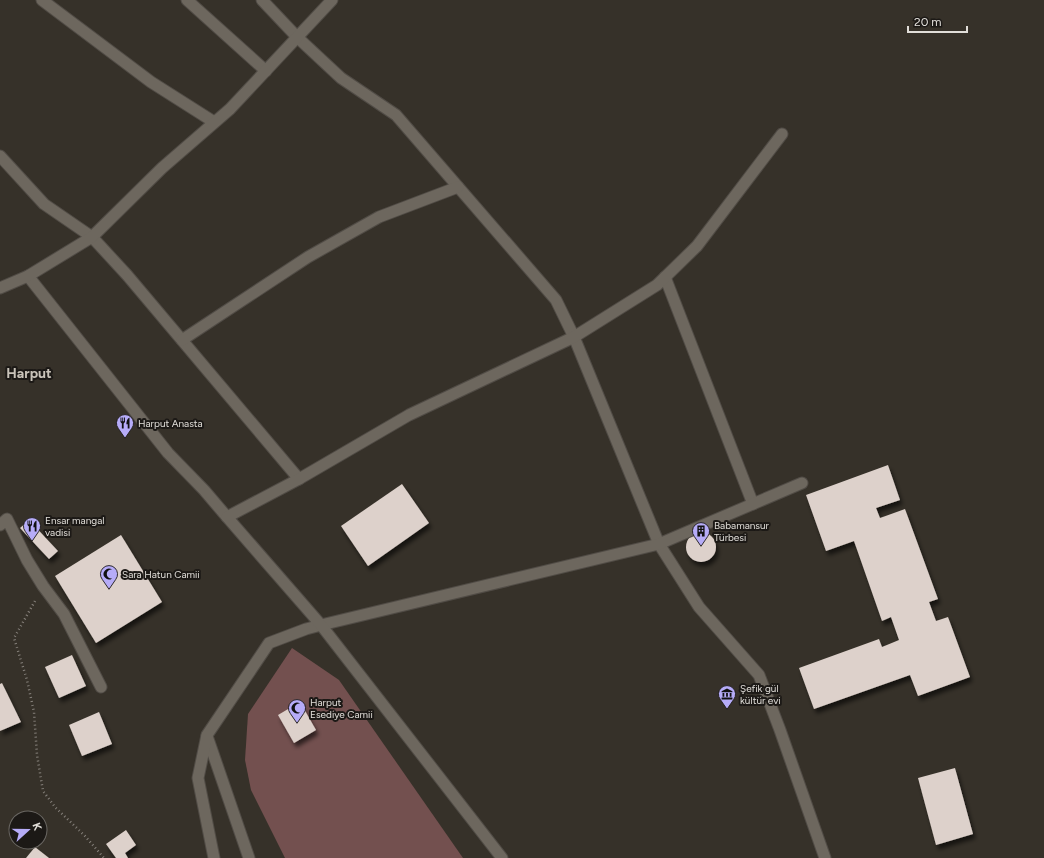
<svg xmlns="http://www.w3.org/2000/svg" width="1044" height="858" font-family="Figtree,sans-serif">
<style>
.green{fill:#73504f}
.building{fill:#ddd1cb;filter:url(#shadow)}
.lines{fill:none;stroke-linecap:round;stroke-linejoin:round}
.pedestrian-casing{stroke:#514c46;stroke-width:13}
.minor-casing{stroke:#514c46;stroke-width:13}
.tertiary-casing{stroke:#514c46;stroke-width:13}
.path{stroke:#86817b;stroke-width:2.5;stroke-dasharray:1 3;stroke-linecap:butt}
.pedestrian{stroke:#6d675e;stroke-width:11}
.minor{stroke:#6d675e;stroke-width:11}
.tertiary{stroke:#6d675e;stroke-width:11}
.labels{text-anchor:middle;stroke-width:4;stroke-linejoin:round;paint-order:stroke}
.poi-label{font-size:10px;fill:#e1ded9;stroke:#1c1916;text-anchor:start}
.district-label{font-size:14px;font-weight:bold;fill:#c9c3b9;stroke:#1c1916}
</style>
<defs>
<filter id="shadow"><feDropShadow dx="2.5" dy="4.5" stdDeviation="2" flood-color="#0009"/></filter>
</defs>
<rect width="100%" height="100%" fill="#363129"/>
<polygon class="green" points="292,648 339,680 463,858 285,858 251,790 245,760 248,714"/>
<g class="building">
<polygon points="888,465 900,500 876,508 880,518 905,509 938,599 929,602 936,621 948,617 970,677 918,696 910,675 814,709 799,668 879,639 882,647 899,640 891,617 882,621 854,541 826,551 806,495"/>
<polygon points="402,484 429,523 368,566 341,526"/>
<polygon points="29,520 58,551 49,559 20,528"/>
<circle cx="701" cy="547" r="15"/>
<polygon points="121,535 162,602 96,643 55,576"/>
<polygon points="72,655 86,686 59,698 45,667"/>
<polygon points="2,683 21,722 0,731 0,684"/>
<polygon points="300,702 316,730 294,743 278,715"/>
<polygon points="99,712 112,744 82,756 69,725"/>
<polygon points="955,768 973,834 936,845 918,778"/>
<polygon points="126,830 136,845 125,853 128,858 116,858 106,844"/>
<polygon points="35,847 49,858 26,858"/>
</g>
<g class="lines">
<g class="pedestrian-casing">
<polyline id="pedestrian" points="28,276 168,453 204,490 227,517"/>
</g>
<g class="minor-casing">
<g id="minor">
<polyline points="42,0 151,82 214,122"/>
<polyline points="187,0 266,71"/>
<polyline points="262,0 297,37 341,78 396,115 556,300 574,337 659,544 699,607 759,675 780,730 825,858"/>
<polyline points="0,156 44,204 92,237 127,275 299,479"/>
<polyline points="665,277 753,504"/>
<polyline points="182,340 308,257 379,217 458,187"/>
<polyline points="0,525 7,519 27,560 43,586 64,614 101,687"/>
<polyline points="207,736 249,858"/>
<polyline points="214,858 198,778 207,735 269,643 306,629 321,625 659,544 802,483"/>
<polyline points="502,858 321,625 227,517 299,479 409,415 574,337 657,285 697,246 782,134"/>
</g>
</g>
<g class="tertiary-casing">
<polyline id="tertiary" points="0,288 28,276 92,237 162,168 230,109 332,0"/>
</g>
<polyline class="path" points="35,601 14,638 27,680 34,712 37,755 43,791 55,807 85,836 104,858"/>
<use href="#pedestrian" class="pedestrian"/>
<use href="#minor" class="minor"/>
<use href="#tertiary" class="tertiary"/>
</g>
<defs>
<g id="restaurant-pin" transform="scale(0.9)"><path d="M0 17L-7.5 6A9.5 9.5 0 1 1 7.5 6Z" fill="#b6acf8" stroke="#1c1916"/><path d="M-5-6h1v4h1v-4h1v4h1v-4h1v5L-1.5 .5V6h-2V.5L-5-1ZM5-6V6H3V1.5H1.5Q1.5-4 5-6Z" fill="#111"/></g>
<g id="building-pin" transform="scale(0.9)"><path d="M0 17L-7.5 6A9.5 9.5 0 1 1 7.5 6Z" fill="#b6acf8" stroke="#1c1916"/><path d="M-4-6H4V6H1V3H-1V6H-4ZM-2.5-4.3h1.7v1.8h-1.7ZM.8-4.3h1.7v1.8H.8ZM-2.5-1h1.7V.8h-1.7ZM.8-1h1.7V.8H.8Z" fill="#111"/></g>
<g id="mosque-pin" transform="scale(0.9)"><path d="M0 17L-7.5 6A9.5 9.5 0 1 1 7.5 6Z" fill="#b6acf8" stroke="#1c1916"/><path d="M3.5-4.9A6 6 0 1 0 3.5 4.9A5 5 0 1 1 3.5-4.9Z" fill="#111"/></g>
<g id="museum-pin" transform="scale(0.9)"><path d="M0 17L-7.5 6A9.5 9.5 0 1 1 7.5 6Z" fill="#b6acf8" stroke="#1c1916"/><path d="M0-6L6-3V-2H-6V-3ZM-5-1h2V3h-2ZM-1-1h2V3h-2ZM3-1h2V3H3ZM-6 4H6V6H-6Z" fill="#111"/></g>
</defs>
<g fill-rule="evenodd">
<use href="#restaurant-pin" x="125" y="423"/>
<use href="#restaurant-pin" x="32" y="526"/>
<use href="#building-pin" x="701" y="531"/>
<use href="#mosque-pin" x="109" y="574"/>
<use href="#museum-pin" x="727" y="694"/>
<use href="#mosque-pin" x="297" y="708"/>
</g>
<g class="labels">
<g class="poi-label">
<text x="138" y="427">Harput Anasta</text>
<text x="45" y="524">Ensar mangal<tspan x="45" dy="12">vadisi</tspan></text>
<text x="714" y="529">Babamansur<tspan x="714" dy="12">Türbesi</tspan></text>
<text x="122" y="578">Sara Hatun Camii</text>
<text x="740" y="692">Şefik gül<tspan x="740" dy="12">kültür evi</tspan></text>
<text x="310" y="706">Harput<tspan x="310" dy="12">Esediye Camii</tspan></text>
</g>
<g class="district-label">
<text x="29" y="378">Harput</text>
</g>
</g>
<g transform="translate(28 830) rotate(69)"><circle r="19" fill="#1c1916" stroke="#6b6864"/>
<path d="M0-3L7 15L0 10L-7 15Z" fill="#b6acf8"/>
<text y="-6" font-size="11" font-weight="bold" text-anchor="middle" fill="#e1ded9">K</text>
</g>
<path d="M908 26v6h59v-6" fill="none" stroke="#e1ded9" stroke-width="2"/>
<text x="914" y="26" font-size="12" fill="#e1ded9" stroke="#1c1916" stroke-width="3" paint-order="stroke">20 m</text>
</svg>
